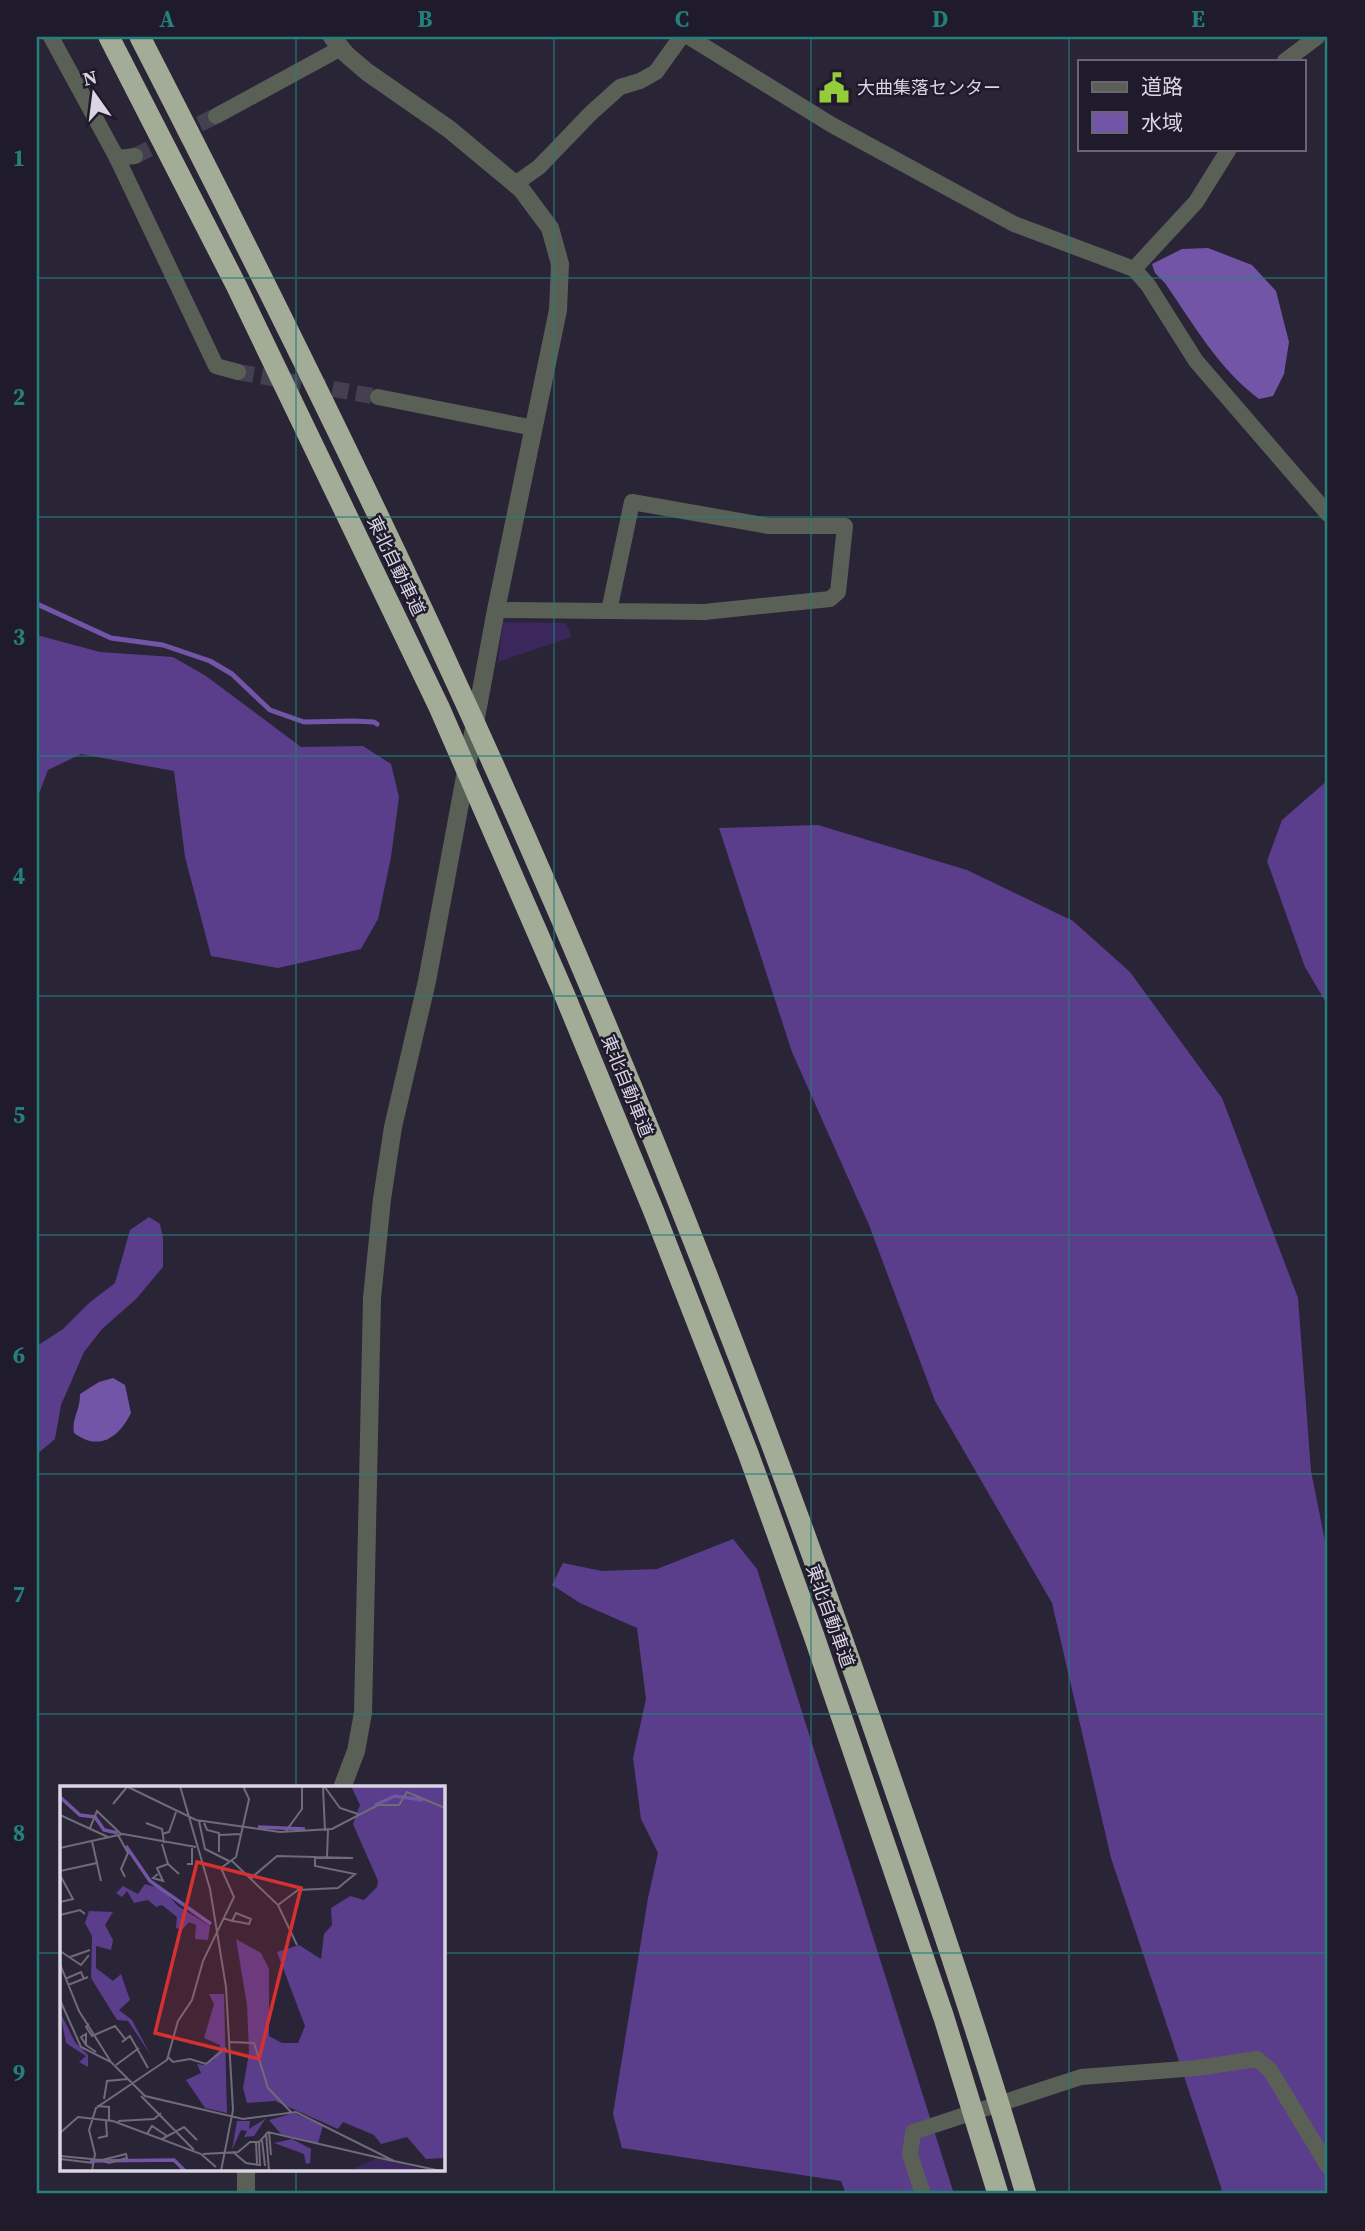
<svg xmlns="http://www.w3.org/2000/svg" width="1365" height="2231" font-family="'Source Serif 4','Noto Sans JP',serif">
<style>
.green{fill:#3b275c}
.forest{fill:#5a3d8b}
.water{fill:#7255a6}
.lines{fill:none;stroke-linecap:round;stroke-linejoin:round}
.stream{stroke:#7255a6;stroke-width:5}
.minor-tunnel{stroke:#443f51;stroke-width:16;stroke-dasharray:16 8;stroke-linecap:butt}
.minor{stroke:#5b6057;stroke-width:16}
.tertiary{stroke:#5b6057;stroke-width:18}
.motorway{stroke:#a2ac96;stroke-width:21}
.grid{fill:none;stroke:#23807a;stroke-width:2;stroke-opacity:0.55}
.labels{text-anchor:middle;stroke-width:5;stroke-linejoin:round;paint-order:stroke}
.poi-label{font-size:18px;fill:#d9d5e2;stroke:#201b2c;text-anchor:start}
.street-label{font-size:18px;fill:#d9d5e2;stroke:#201b2c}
.inset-river{fill:none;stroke:#7255a6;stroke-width:3.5}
.inset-road{fill:none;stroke:#706b7b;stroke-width:2}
.view{fill:#d63131;fill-opacity:0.15;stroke:#d63131;stroke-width:3.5}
.inset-edge{fill:none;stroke:#d9d5e2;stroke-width:3.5}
.neatline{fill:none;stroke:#23807a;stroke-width:2.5}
.grid-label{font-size:23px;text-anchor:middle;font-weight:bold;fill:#23807a}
</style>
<rect width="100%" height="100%" fill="#2a2437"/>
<polygon class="green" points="503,622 566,623 572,637 498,662"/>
<g class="forest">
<polygon points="37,635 100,652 173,657 206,676 301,747 363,746 391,764 399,797 391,857 378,919 361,949 278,968 211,956 185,857 174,771 81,754 48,770 37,799"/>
<polygon points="1328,780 1328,1006 1305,967 1267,861 1282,820"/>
<polygon points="818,825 967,870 1073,921 1130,972 1222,1098 1298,1298 1311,1471 1328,1556 1328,2194 1222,2194 1221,2187 1111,1858 1052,1603 935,1401 869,1225 792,1052 719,828"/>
<polygon points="149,1217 160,1224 163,1238 163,1267 136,1299 102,1329 84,1352 61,1405 55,1439 37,1454 37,1346 63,1329 89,1303 115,1283 130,1230"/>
<polygon points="733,1539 757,1569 954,2194 846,2194 841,2181 622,2148 613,2114 648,1898 658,1853 641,1819 633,1758 646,1699 637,1628 580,1603 552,1585 563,1563 602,1571 657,1569"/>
</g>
<g class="water">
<path d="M1208,248l44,17 24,26 13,51 -5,32 -11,22 -14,3c-41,-31 -65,-74 -94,-116l-10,-10 -3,-9 30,-15z"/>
<path d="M113,1378l12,7 6,28c-8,16 -21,32 -41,28 -5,-1 -12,-5 -16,-8 -2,-17 6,-21 6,-39l19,-12z"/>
</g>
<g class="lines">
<polyline class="stream" points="37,604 111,638 163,645 210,661 232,674 270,710 304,722 353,721 374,722 377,724"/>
<g class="minor-tunnel">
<polyline points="135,156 216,116"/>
<polyline points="238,372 378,397"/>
</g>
<g class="minor">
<polyline points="51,37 117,158 216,366 238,372"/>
<polyline points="689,37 832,125 1014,224 1134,269 1148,285 1196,361 1328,514"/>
<polyline points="1285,61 1317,37"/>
<polyline points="216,116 341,48"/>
<polyline points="117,158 135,156"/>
<polyline points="515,184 539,167 591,113 620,87 640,81 656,72 681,37"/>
<polyline points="1134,269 1196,202 1229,149"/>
<polyline points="378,397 534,428"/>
<polyline points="496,610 704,612 830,599 838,592 845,526 769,526 632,502 609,611"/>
<polyline points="923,2194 910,2155 913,2132 1081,2077 1197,2068 1257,2059 1270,2070 1328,2166"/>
</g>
<g class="tertiary">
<polyline points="332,37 346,54 367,72 449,129 521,189 550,228 560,264 558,310 496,610 427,981 393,1127 382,1199 372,1298 363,1713 356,1751 342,1788"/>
<polyline points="246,2170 246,2194"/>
</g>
<g class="motorway">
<polyline points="109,37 236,285 439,707 565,996 654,1212 748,1453 814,1636 944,2018 998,2194"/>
<path d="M140,37c109,212 216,426 315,643 155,337 292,684 414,1035 55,158 110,318 157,479"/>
</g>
</g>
<path class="grid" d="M296,37v1751M554,37v2157M811,37v2157M1069,37v2157M37,278h1291M37,517h1291M37,756h1291M37,996h1291M37,1235h1291M37,1474h1291M37,1714h1291M37,1953h24M443,1953h885M296,2170v24"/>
<defs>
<g id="civic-bare" transform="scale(2.415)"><path d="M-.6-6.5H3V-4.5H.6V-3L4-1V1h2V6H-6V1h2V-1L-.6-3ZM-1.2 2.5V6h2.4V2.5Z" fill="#95cc3a" stroke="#201b2c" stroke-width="2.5" paint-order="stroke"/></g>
</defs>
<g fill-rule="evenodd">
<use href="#civic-bare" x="834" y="88"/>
</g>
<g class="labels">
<g class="poi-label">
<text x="857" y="94">大曲集落センター</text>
</g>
<g class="street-label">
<text transform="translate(396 566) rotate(64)" y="6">東北自動車道</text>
<text transform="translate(627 1086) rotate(68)" y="6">東北自動車道</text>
<text transform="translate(830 1616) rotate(70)" y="6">東北自動車道</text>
</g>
</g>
<g transform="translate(60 1786)">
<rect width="385" height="385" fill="#2a2437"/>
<path d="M317,372l51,13h-79z" fill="#3b275c"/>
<path d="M291,0h94v372l-19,1 -19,-22 -26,7 -7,-9 -31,-13 -5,7 -63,-28 -28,2 -4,-15 6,-35 -2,-48 -11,-66 25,14 8,16v67l13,7h16l7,-17 -28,-74 22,-7 22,14 3,-25 8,-9 -1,-17 19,-12 14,4 13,-13 1,-6 -25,-57 7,-19zM85,98l17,5 16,17 32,20 -2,14 -13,-1 1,-14 -7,-3 -7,8 -6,-2 1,-11 -15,-12 -6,2 -8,-7 -14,3 -7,-12 -5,6 -6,-4 7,-7 15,8zM29,125l24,1 -8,13 8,15 -2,10 -15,-4v22l17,13 8,-7 9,26 -11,10 13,10 18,34 -22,-33 -11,-1 -26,-42 1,-42 -7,-13zM149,208h15l3,119 -22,-5 -19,-28 15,-7 -4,-9 7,1 16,-15v-5l-16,-7 10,-34zM0,226l15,30 13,13v12l-9,-5 7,-6 -20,-13zM234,327l29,13 -5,17 -37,-9 -12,-14zM206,332l-12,18 -10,1 3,-6 -6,-1 -9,20 5,-29h13l-1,8zM232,353l19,10 -1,14 -4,1 -2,-10 -30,-11z" fill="#5a3d8b"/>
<path class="inset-river" d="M0,11l20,18 15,2 9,13 14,3M315,19l20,-9 28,4M198,41l47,2M66,60l24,35 61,43M30,375l84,-1 11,11"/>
<path class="inset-road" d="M66,0l70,34 84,12 52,-3 46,-24h21l8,-13 38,16M120,0l30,103 16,98 7,123 -12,61M264,0l16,22 18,6M263,1l2,44M53,18l14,-17M0,29l48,22M139,35l6,28 24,12M86,37l16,6 2,14M144,37l3,7 12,3v19M30,42l7,-17 24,23M226,45l16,-22v-23M102,48l7,-2 7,-20M58,49l10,18 -7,16 4,8M159,49l22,-1M32,55l9,40M102,58l6,20 11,10M0,62l63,-14 73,13M267,71l1,-27M172,75l46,44 19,40M127,78h5v-18M0,85l37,-8M98,88l-5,4 10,3 -6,-13 11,-4M0,89l13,24 -13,3M190,93l27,-23 76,2M218,119l20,-15 40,-2 17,-14 -40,-8v-10M0,129l20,-5 5,4M163,132l9,3 7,1 10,2 2,-5 -15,-6 -4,8M0,165l21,14 8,-10M10,171l20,-7M0,178l19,47 32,51M5,193l16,-7 3,7M8,199l20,-8M0,214l21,47 30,15 34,34 98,23 53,-7 98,49 47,10M29,238l-3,3 6,9 23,-10 11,14M62,256l8,-6 18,32M169,256l25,1 14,45 23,24M26,259l-5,-8 5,-3v11l10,7M108,271l5,5 17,-3 16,5 20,-16M56,279l23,-17M81,310l53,54M44,313l3,-18 21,-2M37,320l12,1v14M58,335l36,-2 7,-6M209,346l2,23M0,347l18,-16 35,4 88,33 15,13M206,347l3,38M87,348l5,-8 15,10M38,352l9,-2 -1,-15M102,353l22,-12 13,13M202,354l3,26M196,356l1,22M173,366l13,11 14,2 -1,-23 9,-10 125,29M143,368l35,-2 12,-10h9M0,370l42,4 24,-6 1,4 -18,5 -9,-3M0,373l34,4M32,385l3,-17 -6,-24 7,-22 71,-48 11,-39 14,-21 11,-39 31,-64 -13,-29 15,-11 13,-58 -6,-13"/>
<path class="view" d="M137,76l104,26 -42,171 -104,-26z"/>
<rect width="385" height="385" class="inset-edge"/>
</g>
<rect width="1365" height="2231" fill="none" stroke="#201b2c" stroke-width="77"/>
<rect x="1078" y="60" width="228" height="91" fill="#201b2c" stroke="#6a6575" stroke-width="2"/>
<rect x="1092" y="82" width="35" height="10" fill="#5b6057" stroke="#6a6575" stroke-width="2"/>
<text x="1141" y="94" font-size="21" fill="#d9d5e2">道路</text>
<rect x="1092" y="112" width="35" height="21" fill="#7255a6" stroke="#6a6575" stroke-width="2"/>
<text x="1141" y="130" font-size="21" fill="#d9d5e2">水域</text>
<g transform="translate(94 94) rotate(346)" stroke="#201b2c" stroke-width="5" paint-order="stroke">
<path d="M0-5L12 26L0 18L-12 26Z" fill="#d9d5e2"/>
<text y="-10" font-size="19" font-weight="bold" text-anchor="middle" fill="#d9d5e2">N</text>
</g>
<rect x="38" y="38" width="1288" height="2154" class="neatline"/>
<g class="grid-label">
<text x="167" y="27">A</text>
<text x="425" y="27">B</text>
<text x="682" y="27">C</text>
<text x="940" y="27">D</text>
<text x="1198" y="27">E</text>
<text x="19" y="166">1</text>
<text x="19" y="405">2</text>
<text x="19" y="645">3</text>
<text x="19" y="884">4</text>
<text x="19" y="1123">5</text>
<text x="19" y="1363">6</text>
<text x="19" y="1602">7</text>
<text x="19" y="1841">8</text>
<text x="19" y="2081">9</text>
</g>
</svg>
